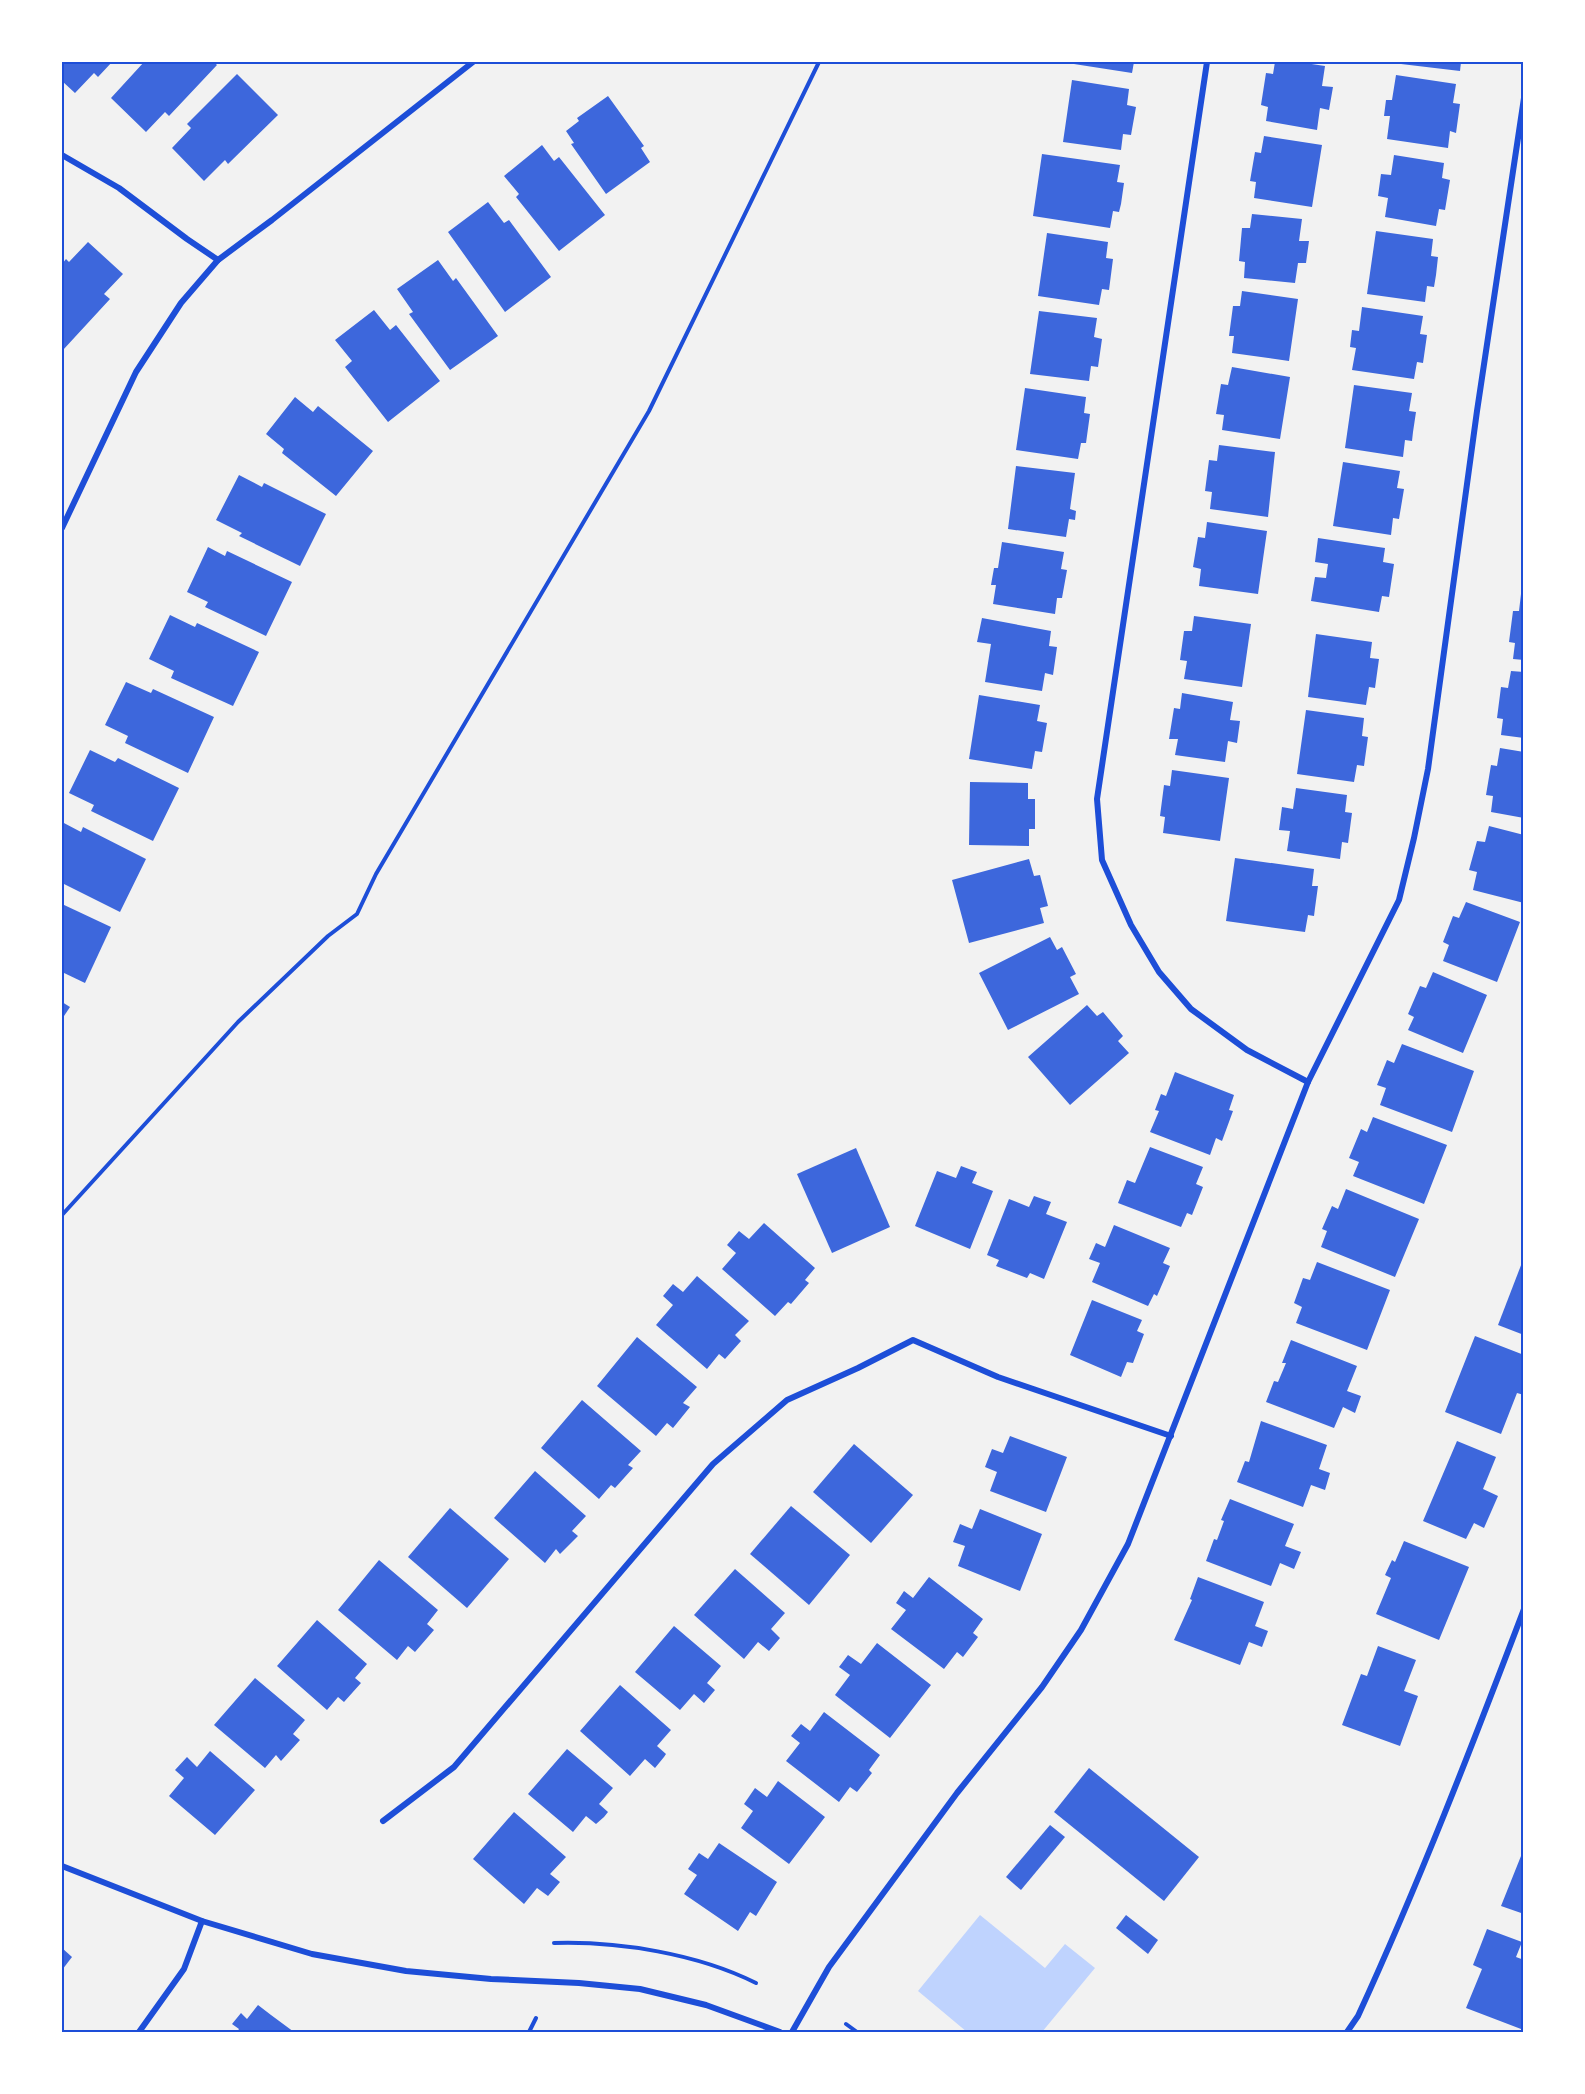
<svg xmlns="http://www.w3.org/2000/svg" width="1585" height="2094" font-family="'Source Sans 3',sans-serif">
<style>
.water{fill:#bfd3fe}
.building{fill:#3d67dc}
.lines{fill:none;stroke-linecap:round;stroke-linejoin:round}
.path{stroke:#1d4ed8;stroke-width:4}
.minor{stroke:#1d4ed8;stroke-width:6}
.neatline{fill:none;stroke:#1d4ed8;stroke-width:2}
</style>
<rect width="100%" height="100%" fill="#f2f2f2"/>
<polygon class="water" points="980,1915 1045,1968 1065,1944 1095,1968 1042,2032 967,2032 918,1991"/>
<g class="building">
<polygon points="62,62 112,62 98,77 94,73 75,93 62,81"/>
<polygon points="144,62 214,62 217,65 169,116 165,112 146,132 111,98"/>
<polygon points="1061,62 1134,62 1132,73"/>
<polygon points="1275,62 1298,62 1325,66 1322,86 1333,87 1329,110 1320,108 1317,130 1266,121 1268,107 1261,105 1266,73 1273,74"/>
<polygon points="1401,62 1461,62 1460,71 1401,64"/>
<polygon points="237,74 278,115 228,164 225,160 204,181 172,148 191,128 187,124"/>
<polygon points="1396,75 1456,84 1453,103 1460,104 1456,133 1450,131 1448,148 1387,139 1390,116 1384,116 1386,100 1392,100"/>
<polygon points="1072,80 1129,89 1127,105 1136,107 1131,135 1123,134 1121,150 1063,142"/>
<polygon points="608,96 644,146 641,148 650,162 606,194 571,144 574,143 566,131 579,121 577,118"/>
<polygon points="1264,136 1322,145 1312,207 1254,198 1256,182 1250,181 1255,152 1261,153"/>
<polygon points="542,145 554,161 559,157 605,215 559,251 516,197 519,194 504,176"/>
<polygon points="1042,154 1120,165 1117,182 1124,183 1121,204 1119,212 1113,211 1110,228 1033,216"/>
<polygon points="1394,155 1444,163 1442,178 1450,180 1445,210 1439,209 1436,226 1385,217 1388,198 1378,196 1381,174 1391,175"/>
<polygon points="488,202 504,223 509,220 551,277 505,312 448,232"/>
<polygon points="1252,214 1302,219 1299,241 1309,241 1306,263 1298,263 1295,283 1244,278 1245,262 1239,261 1242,228 1250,228"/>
<polygon points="1376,231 1433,239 1431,256 1438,257 1436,275 1434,287 1427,286 1425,302 1367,294"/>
<polygon points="1047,233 1108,242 1106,258 1113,259 1109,290 1102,289 1099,305 1038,296"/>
<polygon points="88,242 123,274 104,294 110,299 63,350 62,264 66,259 69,262"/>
<polygon points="438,260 453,281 456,278 498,336 450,370 409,314 413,312 397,289"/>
<polygon points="1242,291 1298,299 1289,361 1232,353 1234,336 1229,336 1233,306 1240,306"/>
<polygon points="1362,307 1423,316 1420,334 1427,335 1423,363 1417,362 1414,379 1352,370 1356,348 1350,347 1352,330 1359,331"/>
<polygon points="374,310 390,330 396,325 440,381 388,422 345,367 352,361 335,340"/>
<polygon points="1039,311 1097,318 1094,337 1102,339 1098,367 1091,366 1089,381 1030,374"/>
<polygon points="1232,367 1290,377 1280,439 1222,430 1224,415 1216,414 1221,384 1228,385"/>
<polygon points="1354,385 1412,393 1409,411 1416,412 1413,432 1412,441 1405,440 1403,457 1345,448"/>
<polygon points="1025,388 1086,397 1084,413 1090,414 1086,443 1081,443 1078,459 1016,450"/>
<polygon points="295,397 313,412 318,406 373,451 336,496 282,453 284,449 266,434"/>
<polygon points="1219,445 1275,452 1268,517 1210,509 1212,492 1205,491 1209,460 1217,461"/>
<polygon points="1343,462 1400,471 1397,488 1404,489 1399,519 1393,518 1391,535 1333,526"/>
<polygon points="1016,466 1075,473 1070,509 1076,511 1075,520 1069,519 1066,537 1008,529"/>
<polygon points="239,475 262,487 264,483 326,514 300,566 239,536 242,533 216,520"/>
<polygon points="1207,522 1267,531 1258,594 1199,586 1201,569 1193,567 1198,537 1205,538"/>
<polygon points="1318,538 1385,548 1383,562 1394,564 1389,597 1382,596 1379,612 1311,601 1315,577 1326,578 1328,564 1315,562"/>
<polygon points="1002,542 1064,552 1061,569 1067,570 1062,598 1057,598 1055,614 993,604 996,585 991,585 994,568 998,568"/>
<polygon points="208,547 225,556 227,551 292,582 266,636 205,607 208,602 187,592"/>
<polygon points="1521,594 1524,594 1524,660 1513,659 1515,643 1509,642 1513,611 1519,611"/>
<polygon points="170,615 195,627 197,623 259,652 233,706 171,678 174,671 149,659"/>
<polygon points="1194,616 1251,624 1242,687 1184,679 1187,661 1180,660 1184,631 1192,631"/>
<polygon points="982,618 1051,631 1049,646 1057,647 1053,675 1045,673 1042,691 985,682 991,644 977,642"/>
<polygon points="1316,634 1372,642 1370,658 1379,659 1375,688 1369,687 1366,705 1308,697"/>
<polygon points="1511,671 1524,672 1524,738 1501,735 1503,719 1497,718 1501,687 1508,688"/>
<polygon points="126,682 151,693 153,689 214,717 188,773 125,743 128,736 105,725"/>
<polygon points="1182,693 1233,702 1230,720 1240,721 1237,743 1228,741 1225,762 1175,755 1178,739 1169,739 1174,708 1180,709"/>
<polygon points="979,695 1040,705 1037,721 1047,723 1042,752 1035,751 1032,769 969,759"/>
<polygon points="1306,710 1364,718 1362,736 1368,737 1364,766 1357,765 1354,782 1297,774"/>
<polygon points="1500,748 1524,752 1524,818 1491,812 1493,796 1486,795 1491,765 1497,766"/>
<polygon points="90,750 115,762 118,758 179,788 153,841 91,811 94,805 69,793"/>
<polygon points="1172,770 1229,778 1220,841 1163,833 1165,817 1160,816 1164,785 1170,786"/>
<polygon points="970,782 1028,783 1028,799 1035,799 1035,829 1029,829 1029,846 969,845"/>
<polygon points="1296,788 1347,795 1345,812 1352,813 1348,843 1342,842 1340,859 1287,851 1290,831 1279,830 1282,807 1293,809"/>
<polygon points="62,822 81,832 83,827 146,859 120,912 62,883"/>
<polygon points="1489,826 1524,835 1524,903 1473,890 1477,872 1469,870 1477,841 1485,842"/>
<polygon points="1235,858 1314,869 1312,886 1318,886 1315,908 1314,916 1308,915 1305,932 1226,921"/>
<polygon points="1029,859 1034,876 1040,875 1048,906 1040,908 1044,923 969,943 952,880"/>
<polygon points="1466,902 1520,922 1497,982 1443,961 1449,945 1443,942 1453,916 1459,918"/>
<polygon points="62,904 111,927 85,983 62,972"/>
<polygon points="1050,937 1057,950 1062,947 1076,974 1070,977 1079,994 1008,1030 979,973"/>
<polygon points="1433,972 1487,995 1463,1053 1408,1030 1414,1017 1408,1014 1420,986 1426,988"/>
<polygon points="62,1002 70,1007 62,1019"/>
<polygon points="1087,1005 1097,1016 1103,1012 1123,1036 1118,1041 1129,1053 1070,1105 1028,1057"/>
<polygon points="1402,1044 1474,1071 1452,1132 1380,1105 1386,1088 1377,1085 1387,1060 1394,1063"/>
<polygon points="1175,1072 1234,1095 1229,1110 1233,1111 1222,1141 1216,1138 1210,1155 1150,1132 1159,1111 1155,1110 1161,1094 1166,1096"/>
<polygon points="1373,1117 1447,1145 1424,1204 1353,1176 1359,1162 1349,1158 1361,1129 1367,1132"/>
<polygon points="1150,1147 1203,1167 1196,1184 1203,1187 1192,1215 1187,1213 1181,1227 1118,1203 1127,1180 1135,1183"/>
<polygon points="856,1148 890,1227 832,1253 797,1174"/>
<polygon points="961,1166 977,1172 972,1183 993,1191 970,1249 915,1226 937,1171 956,1178"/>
<polygon points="1346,1189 1419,1219 1395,1277 1321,1247 1327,1231 1322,1229 1332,1206 1338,1209"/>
<polygon points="1034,1196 1051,1202 1046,1214 1067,1222 1044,1279 1030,1273 1027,1278 996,1266 999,1260 987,1255 1009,1199 1029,1207"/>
<polygon points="764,1223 815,1268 805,1280 809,1283 791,1304 788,1302 775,1316 722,1269 736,1253 727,1245 739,1231 749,1239"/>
<polygon points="1114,1225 1170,1248 1163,1263 1170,1266 1157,1296 1154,1294 1148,1306 1092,1282 1100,1263 1089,1259 1096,1243 1105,1247"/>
<polygon points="1523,1260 1524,1260 1524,1335 1498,1325"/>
<polygon points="1317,1262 1390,1290 1367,1350 1296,1323 1302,1307 1294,1303 1303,1278 1310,1280"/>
<polygon points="697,1276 749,1321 735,1335 741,1341 725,1359 719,1354 707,1369 656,1325 673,1305 663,1296 673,1284 683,1292"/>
<polygon points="1092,1300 1142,1320 1137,1331 1144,1334 1133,1363 1127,1362 1121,1377 1070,1355"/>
<polygon points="1475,1336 1524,1355 1524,1395 1517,1393 1501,1434 1445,1412"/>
<polygon points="637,1337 697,1387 683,1403 690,1407 673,1428 667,1423 656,1436 597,1386"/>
<polygon points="1291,1340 1357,1366 1347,1391 1361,1396 1355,1413 1343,1407 1334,1428 1266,1402 1274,1381 1278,1382 1286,1363 1282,1363"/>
<polygon points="582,1400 641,1451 628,1465 633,1468 615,1488 611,1485 599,1499 541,1448"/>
<polygon points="1261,1421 1327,1445 1319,1469 1330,1473 1325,1490 1311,1485 1303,1507 1237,1482 1245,1461 1249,1462"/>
<polygon points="1010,1436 1067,1457 1046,1512 990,1491 997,1472 985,1467 992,1449 1003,1453"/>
<polygon points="1457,1441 1496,1457 1483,1489 1498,1496 1484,1528 1474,1523 1466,1539 1423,1521"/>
<polygon points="854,1444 913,1495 871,1543 813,1492"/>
<polygon points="535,1471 586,1516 572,1531 578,1536 560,1554 556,1549 545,1563 494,1518"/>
<polygon points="1230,1499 1294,1524 1285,1546 1301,1552 1294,1569 1280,1563 1271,1586 1206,1561 1214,1539 1217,1540 1224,1521 1221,1520"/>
<polygon points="791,1506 850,1555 809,1605 750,1554"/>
<polygon points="450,1508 509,1559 467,1608 408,1557"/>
<polygon points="980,1509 1042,1534 1020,1591 958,1566 965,1546 953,1542 960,1524 972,1529"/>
<polygon points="1404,1541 1469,1567 1439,1640 1376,1614 1391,1578 1385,1575 1392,1560 1395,1562"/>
<polygon points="379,1560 438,1610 427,1624 434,1630 415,1652 408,1646 397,1660 338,1610"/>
<polygon points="735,1569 785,1613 771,1629 780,1638 769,1651 758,1642 744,1659 694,1615"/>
<polygon points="929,1577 983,1619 973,1633 978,1637 963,1657 957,1652 944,1669 891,1629 906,1610 896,1603 904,1591 913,1598"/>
<polygon points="1198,1577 1264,1602 1255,1626 1268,1631 1262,1647 1249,1642 1240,1665 1174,1640 1192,1600 1190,1599"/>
<polygon points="317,1620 367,1664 355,1678 361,1683 344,1702 338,1697 327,1710 277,1666"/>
<polygon points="674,1626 721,1666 707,1683 715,1690 704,1703 694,1694 680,1710 635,1672"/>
<polygon points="877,1643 931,1685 890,1738 835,1695 850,1675 839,1667 848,1655 861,1664"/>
<polygon points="1378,1646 1416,1660 1404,1691 1418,1696 1400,1746 1342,1725 1361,1674 1367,1676"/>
<polygon points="255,1678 305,1720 293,1734 300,1740 281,1761 276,1755 265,1768 214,1725"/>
<polygon points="620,1685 671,1730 657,1746 666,1754 664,1757 655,1768 645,1759 630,1776 580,1731"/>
<polygon points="824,1712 880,1755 869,1770 872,1773 857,1792 850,1787 839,1802 786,1761 800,1743 791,1736 801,1724 810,1731"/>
<polygon points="567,1749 613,1788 599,1804 608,1812 604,1817 596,1824 586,1816 573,1832 528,1794"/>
<polygon points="210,1751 255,1790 215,1835 169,1796 184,1778 175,1770 187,1757 197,1767"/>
<polygon points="1089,1768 1199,1857 1164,1901 1054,1812"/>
<polygon points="778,1781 825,1817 789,1864 741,1828 753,1811 744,1804 755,1788 767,1797"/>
<polygon points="514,1812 566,1857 550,1874 560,1882 548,1896 537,1888 524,1904 473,1859"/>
<polygon points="1050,1825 1065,1837 1021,1890 1006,1877"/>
<polygon points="719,1843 777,1882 756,1916 750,1912 738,1931 684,1894 697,1875 688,1869 699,1853 708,1859"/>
<polygon points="1521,1856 1524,1858 1524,1914 1501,1906"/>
<polygon points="1126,1915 1158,1940 1148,1954 1116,1928"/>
<polygon points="1487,1929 1522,1942 1516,1957 1524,1960 1524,2020 1521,2029 1466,2008 1482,1969 1473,1965"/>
<polygon points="62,1948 72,1957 62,1970"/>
<polygon points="258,2005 271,2015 294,2032 237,2032 239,2029 232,2024 241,2013 247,2019"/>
</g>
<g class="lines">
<g class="path">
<polyline points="62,1215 238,1022 328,936 357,914 376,874 649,411 819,62"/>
<path d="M554,1943c65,-2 144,11 202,40"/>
<polyline points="846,2024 857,2032"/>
<polyline points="529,2032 536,2018"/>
</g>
<g class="minor">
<polyline points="1207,62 1097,799 1102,860 1131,925 1159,972 1191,1009 1247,1050 1308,1082"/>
<polyline points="62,155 119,188 187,239 218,260"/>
<polyline points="62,528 136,372 181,303 218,260 272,220 473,62"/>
<polyline points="383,1821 454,1767 713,1464 787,1400 858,1368 913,1340 998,1377 1171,1436"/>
<polyline points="62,1866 202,1921 312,1954 406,1971 491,1979 579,1983 640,1989 706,2005 780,2032"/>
<polyline points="139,2032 184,1969 202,1921"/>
<polyline points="792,2032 829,1967 957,1793 1042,1687 1081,1630 1128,1544 1308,1082 1399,900 1414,838 1428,769 1477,411 1524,98"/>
<path d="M1347,2032l11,-16c61,-133 114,-270 166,-407"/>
</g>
</g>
<rect width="1585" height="2094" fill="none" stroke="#ffffff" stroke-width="126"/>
<rect x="63" y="63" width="1459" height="1968" class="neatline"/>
</svg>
